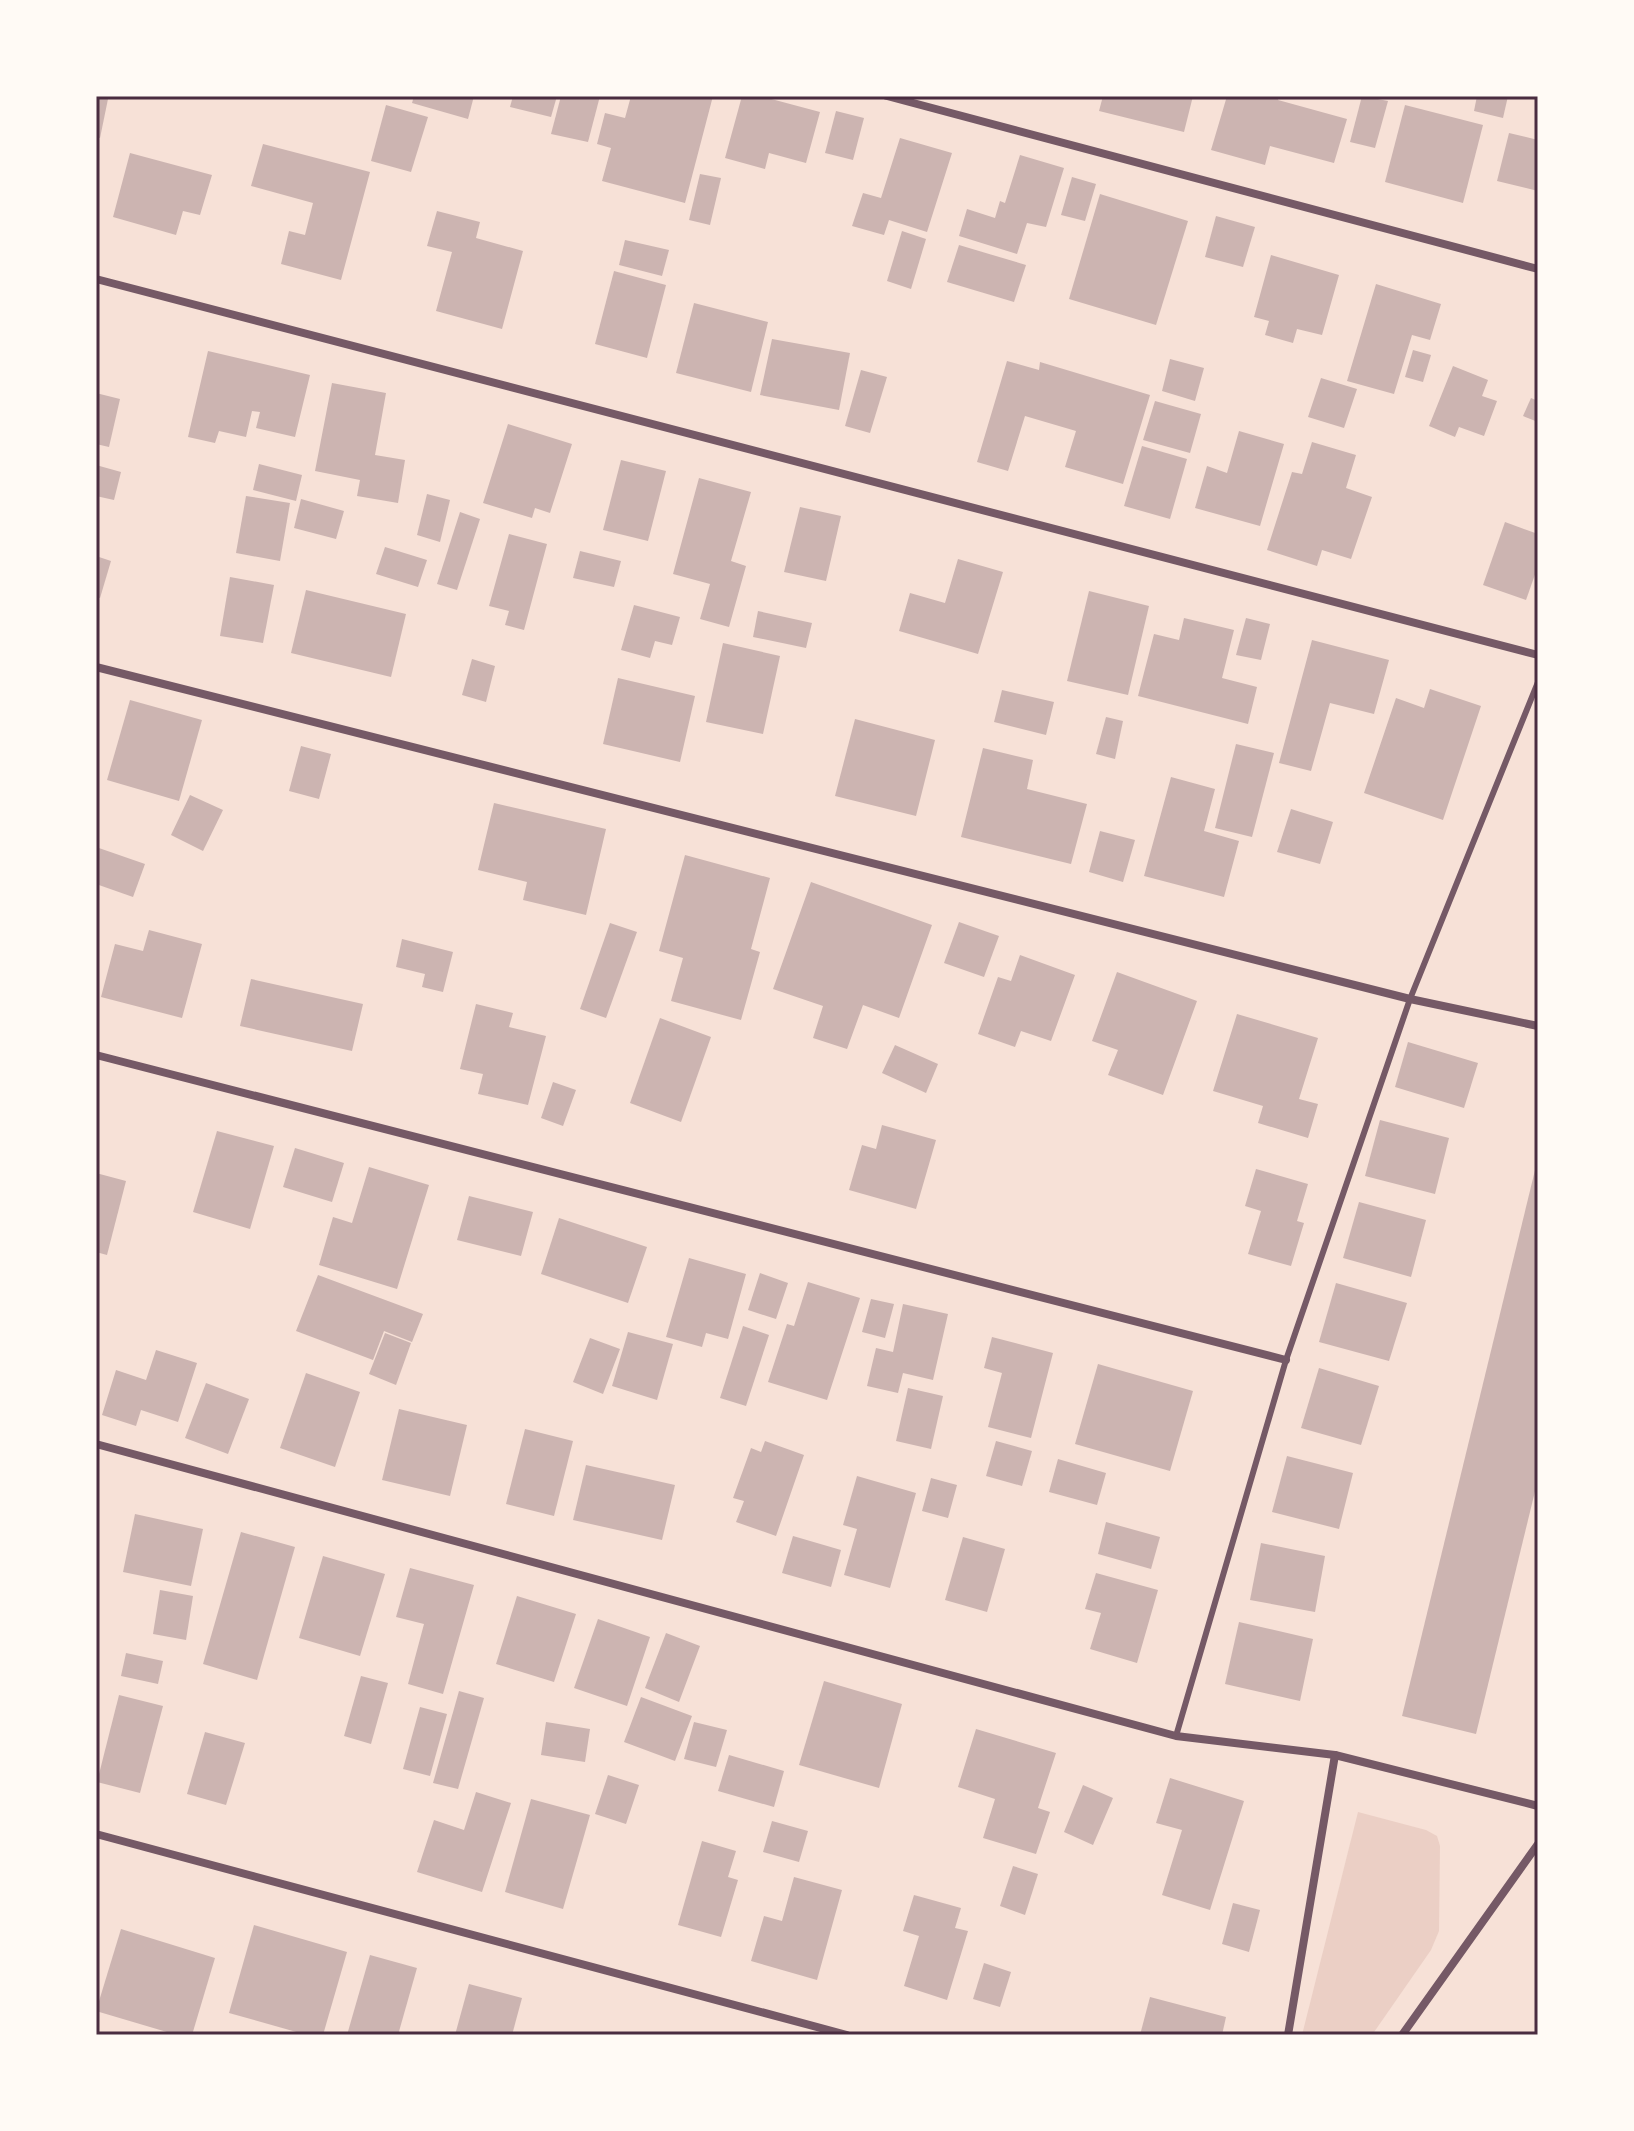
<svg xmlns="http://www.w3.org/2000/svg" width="1634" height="2131" font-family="'Noto Sans',sans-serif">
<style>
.green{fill:#ebcfc5}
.building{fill:#ccb4b1}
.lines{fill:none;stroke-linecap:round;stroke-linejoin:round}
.service{stroke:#755966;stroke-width:6}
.minor{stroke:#755966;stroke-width:8}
.neatline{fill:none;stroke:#4a2c40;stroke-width:3}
</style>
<rect width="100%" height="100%" fill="#f7e1d7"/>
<polygon class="green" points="1358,1812 1426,1830 1437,1836 1440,1846 1439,1931 1431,1950 1372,2035 1302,2035"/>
<g class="building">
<polygon points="414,96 474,96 468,119 412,103"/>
<polygon points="513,96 557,96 551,117 510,107"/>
<polygon points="561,96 600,96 588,142 551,134"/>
<polygon points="631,96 713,96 685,203 602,181 611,148 597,144 605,113 625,118"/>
<polygon points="742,96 760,96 820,112 806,163 769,153 765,169 725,158"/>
<polygon points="1103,96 1193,96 1184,132 1099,111"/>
<polygon points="1227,96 1279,96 1278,100 1347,119 1334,163 1270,146 1265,165 1211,150"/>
<polygon points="1362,96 1388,101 1375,148 1350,142"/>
<polygon points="1477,96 1508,96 1503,118 1474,111"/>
<polygon points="96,97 108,99 100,138 96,137"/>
<polygon points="386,105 428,117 411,172 371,161"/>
<polygon points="1405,105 1483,125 1463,203 1385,182"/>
<polygon points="836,111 864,118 853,160 825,153"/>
<polygon points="1509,133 1538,140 1538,191 1497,181"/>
<polygon points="900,138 952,153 927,232 889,220 884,235 852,226 863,193 881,198"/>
<polygon points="263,144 370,172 341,280 281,264 289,231 305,235 313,203 251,186"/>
<polygon points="130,153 212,175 200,215 183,211 176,235 113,217"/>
<polygon points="1020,155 1064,168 1046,227 1027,223 1017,254 959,236 967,209 995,218 1000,201 1005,203"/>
<polygon points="700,174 721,178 710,225 689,220"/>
<polygon points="1072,177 1096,184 1085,221 1061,215"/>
<polygon points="1100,194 1188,221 1156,325 1069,299"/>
<polygon points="437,211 480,222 476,238 523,251 502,329 436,311 452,252 427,246"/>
<polygon points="1216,216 1255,227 1243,267 1205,257"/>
<polygon points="902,231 926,239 911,289 887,281"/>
<polygon points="625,240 669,250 662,276 619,265"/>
<polygon points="959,245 1026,265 1014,302 947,282"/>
<polygon points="1271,255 1339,275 1322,335 1297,329 1293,343 1265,335 1269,321 1254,317"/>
<polygon points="614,271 666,285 647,358 595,344"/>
<polygon points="1376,284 1441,304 1430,340 1412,335 1394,394 1347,381"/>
<polygon points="694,303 768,322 751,392 676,373"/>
<polygon points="772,339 850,353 839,410 760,395"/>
<polygon points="1413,350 1431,355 1423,382 1405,377"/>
<polygon points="208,351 310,375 295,437 256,428 260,412 252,411 246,437 219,431 215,443 188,437"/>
<polygon points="1170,359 1204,368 1195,401 1162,391"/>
<polygon points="1007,361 1039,370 1040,362 1150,395 1123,484 1065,467 1076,431 1025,416 1008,471 977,462"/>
<polygon points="1453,366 1488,380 1482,396 1497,401 1484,436 1459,427 1455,437 1429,426"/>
<polygon points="861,370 887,377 870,433 845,426"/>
<polygon points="1321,378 1357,389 1344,428 1308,417"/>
<polygon points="332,383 386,393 375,455 405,460 398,503 357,496 360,480 315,471"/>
<polygon points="96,393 120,399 109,447 96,444"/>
<polygon points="1531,398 1538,401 1538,422 1523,416"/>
<polygon points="1155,401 1201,414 1190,453 1143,440"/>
<polygon points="508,424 572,444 550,513 535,508 532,518 483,503"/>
<polygon points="1239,431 1284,444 1260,526 1195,508 1207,466 1227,473"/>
<polygon points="1312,442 1356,455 1346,488 1372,497 1351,559 1322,550 1317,566 1267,550 1292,472 1302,474"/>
<polygon points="1142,446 1187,459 1170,519 1124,506"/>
<polygon points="621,460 666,471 648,541 603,530"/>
<polygon points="259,464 302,475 296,501 253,490"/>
<polygon points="96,465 121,472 114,500 96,496"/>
<polygon points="699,478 751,492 731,561 746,566 729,627 700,619 710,584 673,574"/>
<polygon points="427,494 450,500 440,542 417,535"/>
<polygon points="246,496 290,503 280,561 236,553"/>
<polygon points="301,499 344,511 336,539 294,528"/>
<polygon points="800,507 841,516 826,581 784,572"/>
<polygon points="460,512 480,519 457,590 437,584"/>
<polygon points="1505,522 1538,534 1538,566 1526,600 1483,585"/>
<polygon points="509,534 547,544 524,630 505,625 509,611 489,606"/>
<polygon points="385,547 427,560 418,587 376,574"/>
<polygon points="580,551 621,561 614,587 573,578"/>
<polygon points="96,556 111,561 100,598 96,597"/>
<polygon points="958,559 1003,572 978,654 899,631 910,593 945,603"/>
<polygon points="230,577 274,585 263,643 220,636"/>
<polygon points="306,590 406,614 391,677 291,653"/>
<polygon points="1089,591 1149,606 1128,695 1067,681"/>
<polygon points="634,605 680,617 672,645 655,641 650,658 621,650"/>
<polygon points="758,611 812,623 806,648 753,637"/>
<polygon points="1184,618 1234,630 1222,678 1257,687 1248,724 1138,696 1154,634 1179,640"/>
<polygon points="1246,618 1270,624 1261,660 1236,655"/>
<polygon points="1312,640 1389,660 1374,714 1330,703 1311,771 1279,763"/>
<polygon points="723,643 780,656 763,734 706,722"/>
<polygon points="472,659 495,666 486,702 462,695"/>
<polygon points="618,678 695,696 680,762 603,744"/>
<polygon points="1430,689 1481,706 1443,820 1364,793 1396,698 1424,708"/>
<polygon points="1002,690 1054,702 1046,735 994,722"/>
<polygon points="130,700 202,720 179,801 107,780"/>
<polygon points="1106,717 1123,721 1115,759 1096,754"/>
<polygon points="855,719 935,740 916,816 835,796"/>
<polygon points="1236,744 1274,753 1252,837 1215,828"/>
<polygon points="301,746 331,754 319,799 289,791"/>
<polygon points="983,748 1033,760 1027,789 1087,804 1071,864 961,837"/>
<polygon points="1171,777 1215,789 1204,831 1239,841 1224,897 1144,876"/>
<polygon points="190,795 223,810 203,851 171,835"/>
<polygon points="494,803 606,829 586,915 523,900 527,882 478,870"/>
<polygon points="1291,809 1333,822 1320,864 1277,852"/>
<polygon points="1100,831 1135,840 1123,882 1089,872"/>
<polygon points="96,847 145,864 133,897 96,884"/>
<polygon points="685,855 770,878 751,949 760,952 741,1020 671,1001 683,958 659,951"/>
<polygon points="811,882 932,925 899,1018 863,1005 847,1049 813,1038 823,1006 773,989"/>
<polygon points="959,922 999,936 984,977 944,963"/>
<polygon points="610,923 637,932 606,1018 580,1009"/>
<polygon points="149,930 202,944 182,1018 101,997 115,944 143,951"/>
<polygon points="402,939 453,952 443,992 422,987 425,974 396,967"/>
<polygon points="1020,955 1075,975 1051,1041 1021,1031 1015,1047 978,1034 998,977 1011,981"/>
<polygon points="1117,972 1197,1001 1163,1095 1108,1075 1118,1050 1092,1041"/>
<polygon points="251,979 363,1004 352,1051 240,1026"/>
<polygon points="476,1004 513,1013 509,1027 546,1036 528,1105 478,1094 483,1074 460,1069"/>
<polygon points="1237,1014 1318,1038 1299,1099 1318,1104 1308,1138 1258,1123 1263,1106 1213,1091"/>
<polygon points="660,1018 711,1037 681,1122 630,1103"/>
<polygon points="1408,1042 1478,1063 1464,1108 1395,1087"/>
<polygon points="895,1045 938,1064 926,1093 882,1073"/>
<polygon points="553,1082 576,1090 563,1126 541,1118"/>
<polygon points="1380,1120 1449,1138 1435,1194 1365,1176"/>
<polygon points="882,1125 936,1140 916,1209 849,1190 862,1145 876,1149"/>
<polygon points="217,1131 274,1146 250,1229 193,1212"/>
<polygon points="295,1148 344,1163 332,1202 283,1187"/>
<polygon points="1537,1162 1538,1479 1476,1734 1402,1716"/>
<polygon points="369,1167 429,1185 397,1289 319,1265 333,1217 352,1223"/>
<polygon points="1256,1169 1308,1184 1297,1221 1304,1223 1291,1266 1248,1254 1261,1211 1245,1206"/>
<polygon points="96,1173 126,1181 107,1255 96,1252"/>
<polygon points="469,1196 533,1212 521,1256 457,1240"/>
<polygon points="1359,1202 1426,1220 1411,1277 1343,1258"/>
<polygon points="559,1218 647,1247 628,1303 541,1274"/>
<polygon points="689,1258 746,1274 728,1339 706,1333 702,1347 666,1337"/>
<polygon points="760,1273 788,1283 776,1319 748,1310"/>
<polygon points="318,1275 423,1314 412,1342 384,1331 373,1360 296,1331"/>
<polygon points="808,1282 860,1298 827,1400 768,1382 787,1324 794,1326"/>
<polygon points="1336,1283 1407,1303 1389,1361 1319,1342"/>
<polygon points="871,1299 894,1304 885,1338 862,1332"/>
<polygon points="903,1304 948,1314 933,1380 903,1373 898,1393 867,1386 876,1348 893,1352"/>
<polygon points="743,1326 769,1335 746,1406 720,1398"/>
<polygon points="628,1332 673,1344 657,1400 612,1386"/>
<polygon points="385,1333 411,1343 396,1385 369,1374"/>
<polygon points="992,1337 1053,1353 1031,1438 988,1427 1002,1373 984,1368"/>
<polygon points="590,1338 620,1349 603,1394 573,1382"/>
<polygon points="156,1350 197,1363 178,1422 141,1410 136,1426 102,1415 116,1370 146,1380"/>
<polygon points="1098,1364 1193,1391 1170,1471 1075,1444"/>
<polygon points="1319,1368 1379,1386 1361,1445 1301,1428"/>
<polygon points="306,1373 360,1392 335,1467 280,1448"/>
<polygon points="206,1383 249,1399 228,1454 185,1438"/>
<polygon points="908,1388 943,1396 931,1449 896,1441"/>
<polygon points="399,1409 467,1425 450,1496 382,1480"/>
<polygon points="525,1429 573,1441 554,1516 506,1504"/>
<polygon points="765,1441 804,1455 776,1536 736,1522 744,1501 733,1498 751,1448 761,1452"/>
<polygon points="996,1441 1032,1451 1022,1486 986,1476"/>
<polygon points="1287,1456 1353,1473 1339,1529 1272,1512"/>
<polygon points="1058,1459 1106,1473 1097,1505 1049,1492"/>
<polygon points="586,1465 675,1485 662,1540 573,1520"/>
<polygon points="857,1476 916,1493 890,1588 844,1575 857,1529 843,1525"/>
<polygon points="931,1478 957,1485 948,1518 922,1511"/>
<polygon points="135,1514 203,1529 191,1586 123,1572"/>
<polygon points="1106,1522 1160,1537 1151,1569 1098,1554"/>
<polygon points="241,1532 295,1547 257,1680 203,1664"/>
<polygon points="793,1536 841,1550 831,1587 782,1573"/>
<polygon points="963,1537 1005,1549 987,1612 945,1600"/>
<polygon points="1261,1543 1325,1556 1315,1612 1250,1600"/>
<polygon points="323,1556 385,1574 360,1656 299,1638"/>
<polygon points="410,1568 474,1585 443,1694 408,1684 424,1624 396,1617"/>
<polygon points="1096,1573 1158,1590 1137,1663 1090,1649 1101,1613 1085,1609"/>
<polygon points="160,1590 193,1596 186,1640 153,1634"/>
<polygon points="517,1596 576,1614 554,1682 496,1664"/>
<polygon points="598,1619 650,1637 627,1706 574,1688"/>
<polygon points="1239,1622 1313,1639 1300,1701 1225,1684"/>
<polygon points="666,1633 700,1646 679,1702 645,1688"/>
<polygon points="126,1653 163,1661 158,1684 121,1676"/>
<polygon points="361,1676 388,1683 371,1744 344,1736"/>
<polygon points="824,1681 902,1704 879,1788 799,1765"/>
<polygon points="459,1691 484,1698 458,1789 433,1783"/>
<polygon points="119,1695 163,1706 140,1793 97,1782"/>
<polygon points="641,1697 692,1716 675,1761 624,1742"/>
<polygon points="420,1707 447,1714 430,1776 403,1769"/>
<polygon points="546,1722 590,1729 585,1762 541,1755"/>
<polygon points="694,1722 727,1730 716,1767 684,1759"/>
<polygon points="976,1729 1056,1753 1038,1808 1050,1812 1036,1854 983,1838 995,1799 958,1787"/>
<polygon points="205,1732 245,1743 226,1805 187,1794"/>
<polygon points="729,1755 784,1771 774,1807 718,1791"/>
<polygon points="608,1775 639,1785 626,1824 595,1814"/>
<polygon points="1170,1778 1244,1801 1210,1910 1162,1895 1182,1830 1156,1823"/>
<polygon points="1083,1785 1113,1798 1093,1845 1064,1832"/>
<polygon points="476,1792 511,1803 482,1892 417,1872 434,1820 464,1830"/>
<polygon points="531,1799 590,1815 563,1909 505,1892"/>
<polygon points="772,1821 808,1831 799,1862 763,1852"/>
<polygon points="702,1841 736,1851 728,1877 738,1880 721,1937 678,1925"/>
<polygon points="1013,1866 1038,1874 1025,1915 1000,1906"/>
<polygon points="794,1877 842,1890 817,1980 751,1961 764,1916 782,1921"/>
<polygon points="914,1895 961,1908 955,1928 968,1931 947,2000 904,1986 919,1936 903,1931"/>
<polygon points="1233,1903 1260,1910 1249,1952 1222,1944"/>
<polygon points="254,1925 347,1952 323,2035 307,2035 229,2013"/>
<polygon points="121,1929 215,1958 192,2035 177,2035 96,2011"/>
<polygon points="370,1955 417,1968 398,2035 347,2035"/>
<polygon points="984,1963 1011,1972 1000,2007 973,1999"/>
<polygon points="469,1984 522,1998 512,2035 455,2035"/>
<polygon points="1150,1997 1226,2017 1222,2035 1140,2035"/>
</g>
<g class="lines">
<polyline class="service" points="1176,1736 1286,1360 1410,999 1538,682"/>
<g class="minor">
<polyline points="887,96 1538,269"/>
<polyline points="96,279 1538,655"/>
<polyline points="96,667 1410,999 1538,1026"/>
<polyline points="96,1055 1286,1360"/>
<polyline points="96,1444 1176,1736 1335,1755 1538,1806"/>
<polyline points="96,1834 847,2035"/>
<polyline points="1288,2035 1335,1755"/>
<polyline points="1402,2035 1538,1844"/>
</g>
</g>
<rect width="1634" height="2131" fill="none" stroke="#fffaf5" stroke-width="196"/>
<rect x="98" y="98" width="1438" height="1935" class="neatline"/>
</svg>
